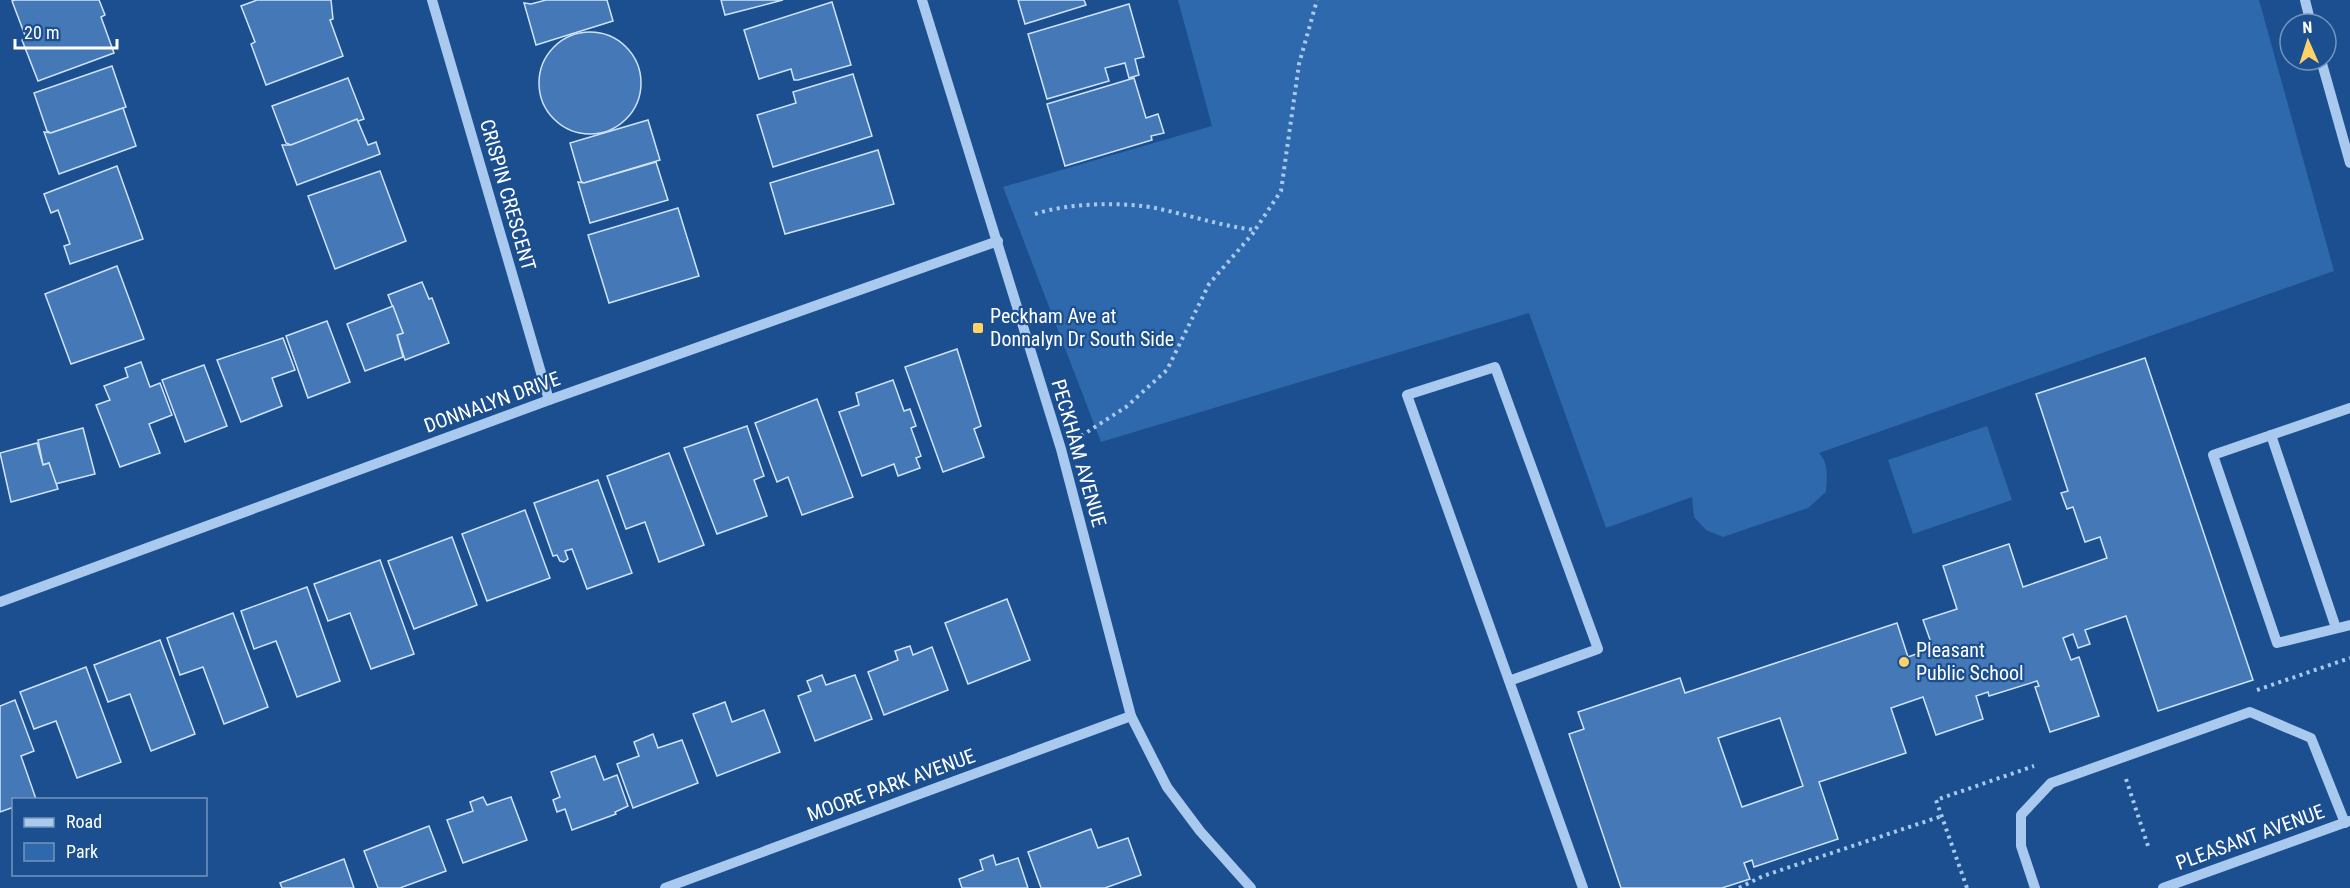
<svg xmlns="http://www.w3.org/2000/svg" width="2350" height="888" font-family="'Roboto Condensed',sans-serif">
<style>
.green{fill:#2e69ad}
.building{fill:#4478b7;stroke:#cfe3fa;stroke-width:1.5;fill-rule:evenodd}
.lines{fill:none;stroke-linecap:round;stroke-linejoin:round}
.path{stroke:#a9c9ee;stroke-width:4;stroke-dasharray:3 4.5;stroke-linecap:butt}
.minor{stroke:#a9c9ee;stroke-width:10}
.poi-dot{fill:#ffd166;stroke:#1b4f8f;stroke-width:2}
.labels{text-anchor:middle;stroke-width:4.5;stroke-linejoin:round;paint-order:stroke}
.street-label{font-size:20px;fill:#fff;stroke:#1b4f8f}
.poi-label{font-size:20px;fill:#fff;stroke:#1b4f8f;text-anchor:start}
</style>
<rect width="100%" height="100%" fill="#1b4f8f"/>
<g class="green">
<path d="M1178,0h1081l75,271 -515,182c10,10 8,25 7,39l-18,16 -85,29 -17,-7 -12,-13 -2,-20 -86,31 -77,-215 -428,129 -98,-255 209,-61z"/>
<polygon points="1987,426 2012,500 1913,534 1888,460"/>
</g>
<g class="building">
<polygon points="15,0 99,0 105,15 101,17 114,53 38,81 22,40 26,38 12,1"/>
<polygon points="257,0 331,0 333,19 330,20 343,56 266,85 251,44 255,42 241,6"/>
<polygon points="546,0 607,0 613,21 536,45 524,3 531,4"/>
<polygon points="721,0 783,0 725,15"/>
<polygon points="1018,0 1084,0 1086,5 1025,24"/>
<polygon points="832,2 851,65 798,80 794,80 791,69 759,79 744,30"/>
<polygon points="1129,4 1144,57 1135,59 1139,75 1129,78 1125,63 1105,68 1109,81 1047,99 1028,34"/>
<circle cx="590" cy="83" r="51"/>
<polygon points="112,66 126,107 51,133 47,131 34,93"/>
<polygon points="853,74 872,136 773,167 757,115 796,103 793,92"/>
<polygon points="348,78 364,119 291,145 286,143 272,106"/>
<polygon points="1134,78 1146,118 1158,114 1164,133 1151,136 1152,140 1065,166 1047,104"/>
<polygon points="123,108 136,146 59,174 44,132 51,133"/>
<polygon points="357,119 368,145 376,142 380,154 297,185 282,145 291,145"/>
<polygon points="648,120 660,160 584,183 581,181 570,143"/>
<polygon points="878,150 894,204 785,234 770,183"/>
<polygon points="656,162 668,200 590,223 578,182 584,183"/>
<polygon points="117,166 143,239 70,264 64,246 70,244 58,210 51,213 44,194"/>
<polygon points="380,171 406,241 335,269 308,196"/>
<polygon points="678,208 699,276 609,303 588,235"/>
<polygon points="117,266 144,339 71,364 45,294"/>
<polygon points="422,282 429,299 432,298 449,343 405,360 397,335 403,333 388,295"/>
<polygon points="393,306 403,333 397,335 403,357 365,371 347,324"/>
<polygon points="327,321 350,382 308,398 286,336"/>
<polygon points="283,338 295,370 272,378 282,406 241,422 217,360"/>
<polygon points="957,349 981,426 974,429 984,457 943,472 905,367"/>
<path d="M2145,358l108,322 -95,31 -32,-95 -41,14 5,14 -12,4 -5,-14 -10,4 8,22 8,-3 20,59 -49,16 -15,-45 4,-1 -2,-5 -48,15 -1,-4 -12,4 7,23 -47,16 -13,-38 -32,11 15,45 -87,29 19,57 -84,28 -2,-7 -8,3 6,16 -28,9h-101l-52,-154 15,-5 -6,-17 102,-34 5,15 212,-70 11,34 25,-9 -10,-28 34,-11 -14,-43 66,-22 14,43 84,-29 -7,-21 -15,5 -12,-35 -6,2 -6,-16 7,-2 -32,-97zM1780,718l23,68 -61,21 -24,-69z"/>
<polygon points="141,362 150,387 160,383 172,415 149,424 160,453 120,467 96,405 110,400 104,386 128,377 125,368"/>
<polygon points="204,365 227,426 185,442 162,380"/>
<polygon points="893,380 904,411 910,409 916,426 911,428 921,456 916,458 920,468 898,476 894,464 862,476 839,412 859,405 856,393"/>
<polygon points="817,399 853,497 802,515 788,477 777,482 755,423"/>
<polygon points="747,426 764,476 754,480 767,516 717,534 684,448"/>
<polygon points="83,428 95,474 55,484 49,463 43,465 38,440"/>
<polygon points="37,443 43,465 49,463 58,489 11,502 0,453"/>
<polygon points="669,453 704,545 659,562 645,522 626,529 607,476"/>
<polygon points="598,480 632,573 587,589 572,549 565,551 568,559 564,562 560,561 557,555 553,556 534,503"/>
<polygon points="525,510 550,578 487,601 462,534"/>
<polygon points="452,537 477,605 414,629 388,561"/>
<polygon points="380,560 414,654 371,669 350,613 328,621 314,584"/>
<polygon points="307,587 340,681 297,697 276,641 254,649 241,611"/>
<polygon points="1007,599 1030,660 968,684 945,623"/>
<polygon points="233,613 268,707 224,724 203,667 180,675 167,638"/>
<polygon points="160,640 195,734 151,751 130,694 108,702 94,665"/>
<polygon points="910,646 913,655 932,647 948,690 884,715 868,672 898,660 895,651"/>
<polygon points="86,667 121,762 77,778 56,721 34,729 20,692"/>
<polygon points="822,675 826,685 855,675 872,719 815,741 798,696 811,691 807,681"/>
<polygon points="15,700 34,751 21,756 36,799 14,800 14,807 0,812 0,706"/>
<polygon points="725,702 732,722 764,710 780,752 717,776 693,714"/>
<polygon points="653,734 658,748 682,740 698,783 633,808 617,764 639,756 634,742"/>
<polygon points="595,756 604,780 617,775 628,806 615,812 616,814 572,830 565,809 557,812 553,800 560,797 551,772"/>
<polygon points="483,797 487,805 511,797 527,840 463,863 447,820 473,811 470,802"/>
<polygon points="429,826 446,871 400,888 378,888 364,851"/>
<polygon points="1091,829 1098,848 1128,838 1141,875 1105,888 1041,888 1028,852"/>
<polygon points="993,855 996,865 1018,858 1028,888 962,888 959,879 983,870 980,860"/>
<polygon points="344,859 354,888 282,888 280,883"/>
</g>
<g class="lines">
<g class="path">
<path d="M1035,214c33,-11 90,-13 125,-5 32,7 62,17 95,21l26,-39 18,-127 18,-64"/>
<polyline points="1081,436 1126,407 1167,370 1209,284 1255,231"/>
<polyline points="2257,690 2350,658"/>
<polyline points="2126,779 2148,846"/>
<polyline points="1739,888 1763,876 1942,816"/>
<polyline points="1967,888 1936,800 2034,766"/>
</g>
<g class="minor">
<polyline points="432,0 549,400"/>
<polyline points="922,0 1061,449 1131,716 1167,787 1200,831 1251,888"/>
<polyline points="2305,0 2311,24"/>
<polyline points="2321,60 2350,163"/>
<polyline points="2350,408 2213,455 2277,643 2350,625"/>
<polyline points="2271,435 2336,628"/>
<polyline points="0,602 549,400 998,241"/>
<polyline points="1509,681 1598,649 1495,367 1407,395 1583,888"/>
<polyline points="665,888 1131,716"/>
<polyline points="2035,888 2021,846 2021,815 2051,783 2250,712 2311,738 2345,823"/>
<polyline points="2163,888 2349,821"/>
</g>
</g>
<g class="poi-dot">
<rect x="972" y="322" width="12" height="12" rx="3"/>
<circle cx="1904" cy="662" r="6"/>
</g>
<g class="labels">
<g class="street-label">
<text transform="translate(508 195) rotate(74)" y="7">CRISPIN CRESCENT</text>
<text transform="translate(492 402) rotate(-20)" y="7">DONNALYN DRIVE</text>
<text transform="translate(1079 453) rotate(74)" y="7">PECKHAM AVENUE</text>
<text transform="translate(891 785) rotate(-20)" y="7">MOORE PARK AVENUE</text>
<text transform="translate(2250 837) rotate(-20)" y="7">PLEASANT AVENUE</text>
</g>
<g class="poi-label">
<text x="990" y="323">Peckham Ave at<tspan x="990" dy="23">Donnalyn Dr South Side</tspan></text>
<text x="1916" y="657">Pleasant<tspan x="1916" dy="23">Public School</tspan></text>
</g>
</g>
<rect x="12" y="798" width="195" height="78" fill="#1b4f8f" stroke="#7695bc" stroke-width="1.5"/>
<rect x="24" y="818" width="30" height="9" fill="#a9c9ee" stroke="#7695bc" stroke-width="1.5"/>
<text x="66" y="828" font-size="18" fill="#ffffff">Road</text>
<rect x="24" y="843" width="30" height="18" fill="#2e69ad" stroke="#7695bc" stroke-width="1.5"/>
<text x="66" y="858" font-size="18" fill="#ffffff">Park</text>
<g transform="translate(2308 42) rotate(357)"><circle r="28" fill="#1b4f8f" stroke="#7695bc" stroke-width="1.5"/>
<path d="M0-4.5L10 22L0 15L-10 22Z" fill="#ffd166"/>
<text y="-9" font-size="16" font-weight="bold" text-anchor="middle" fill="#ffffff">N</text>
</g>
<path d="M15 39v9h102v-9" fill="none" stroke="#ffffff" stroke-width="3"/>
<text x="24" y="39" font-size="18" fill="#ffffff" stroke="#1b4f8f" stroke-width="4.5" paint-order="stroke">20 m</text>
</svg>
